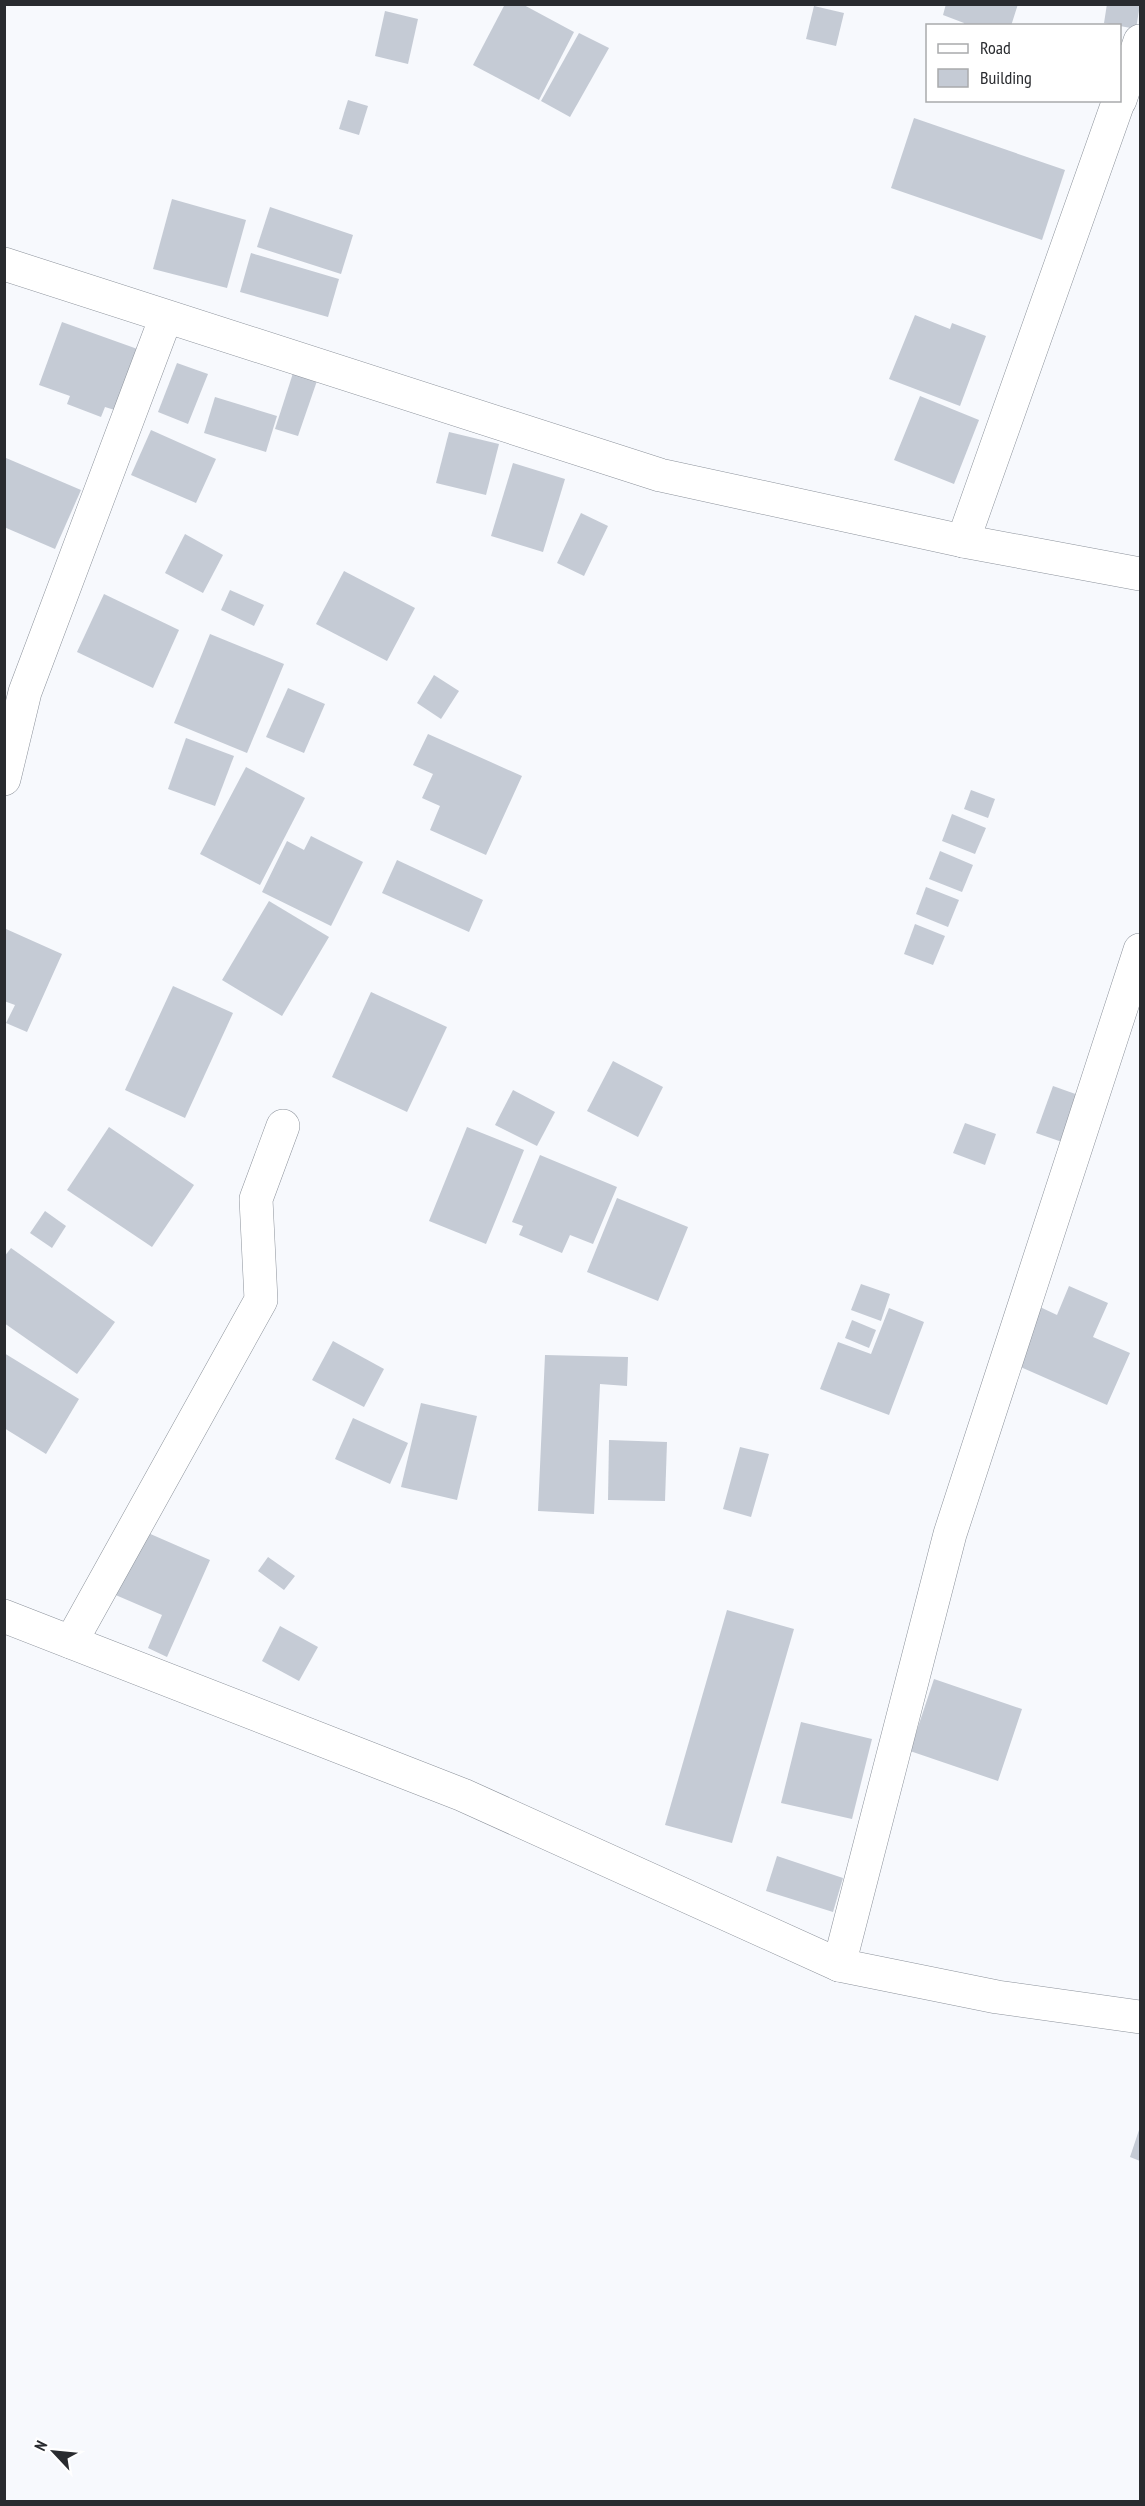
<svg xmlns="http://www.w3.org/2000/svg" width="1145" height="2506" font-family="'PT Sans Narrow',sans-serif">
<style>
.building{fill:#c5cbd5}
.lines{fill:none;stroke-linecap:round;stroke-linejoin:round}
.minor-casing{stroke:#8c929b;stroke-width:34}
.minor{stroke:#fff;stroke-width:33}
</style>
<rect width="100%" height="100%" fill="#f7f9fd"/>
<g class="building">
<polygon points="505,4 522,4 574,32 539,100 473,65"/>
<polygon points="946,4 1018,4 1011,26 963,26 964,23 943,15"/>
<polygon points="1107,4 1140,4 1136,29 1104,23"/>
<polygon points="814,6 844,13 836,46 806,39"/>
<polygon points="385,11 418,19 408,64 375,56"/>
<polygon points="579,33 609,48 570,117 541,101"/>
<polygon points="348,100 368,106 359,135 339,129"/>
<polygon points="914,118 1065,170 1042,240 891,188"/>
<polygon points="172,199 246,220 227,288 153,269"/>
<polygon points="270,207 353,235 341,274 257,247"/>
<polygon points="251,253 339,279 328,317 240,292"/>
<polygon points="915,315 950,329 952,323 986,336 960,406 889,379"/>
<polygon points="62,322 143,351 121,412 105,407 101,417 67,404 70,396 39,385"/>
<polygon points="177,363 208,374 188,424 158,412"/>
<polygon points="294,370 318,378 298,436 275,429"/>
<polygon points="920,396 979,420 954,484 894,460"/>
<polygon points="215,397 277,416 266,452 204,433"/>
<polygon points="151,430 216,459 196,503 131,475"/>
<polygon points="449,432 499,444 486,495 436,483"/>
<polygon points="6,458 81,490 55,549 4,527"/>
<polygon points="513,463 565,479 543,552 491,536"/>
<polygon points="581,513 608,526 584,576 557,563"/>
<polygon points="185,534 223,555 203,593 165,573"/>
<polygon points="344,571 415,608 387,661 316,624"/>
<polygon points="230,590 264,605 254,626 221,610"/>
<polygon points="104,594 179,630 153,688 77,652"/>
<polygon points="210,634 284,664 247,753 174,723"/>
<polygon points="434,675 459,691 441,719 417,703"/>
<polygon points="288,688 325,704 304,753 266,737"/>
<polygon points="428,734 522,776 486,855 430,830 440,806 422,798 433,774 413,765"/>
<polygon points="186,738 234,756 215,806 168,789"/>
<polygon points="246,767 305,798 260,885 200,854"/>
<polygon points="971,790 995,799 988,818 964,809"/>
<polygon points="952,814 986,828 975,854 942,841"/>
<polygon points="311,836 363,862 331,926 262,892 287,841 304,850"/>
<polygon points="940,851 973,865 962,892 929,879"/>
<polygon points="397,860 483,900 469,932 382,893"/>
<polygon points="926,887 959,900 948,927 916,914"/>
<polygon points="269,901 329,937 282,1016 222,980"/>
<polygon points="915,924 945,936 933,965 904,954"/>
<polygon points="6,929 62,954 27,1032 6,1023 15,1005 4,1001"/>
<polygon points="173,986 233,1013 185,1118 125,1090"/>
<polygon points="371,992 447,1027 407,1112 332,1077"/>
<polygon points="613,1061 663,1087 638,1137 587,1111"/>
<polygon points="1053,1086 1081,1096 1065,1143 1036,1133"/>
<polygon points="513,1090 555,1112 537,1146 495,1125"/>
<polygon points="965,1123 996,1134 985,1165 953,1153"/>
<polygon points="109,1127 194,1185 152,1247 67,1190"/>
<polygon points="467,1127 524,1150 486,1244 429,1221"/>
<polygon points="540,1155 617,1187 593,1244 570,1235 562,1253 519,1235 523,1226 512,1222"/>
<polygon points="617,1198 688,1227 658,1301 587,1272"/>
<polygon points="45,1211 66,1226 52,1248 30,1233"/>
<polygon points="11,1248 115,1322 77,1374 4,1323 4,1257"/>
<polygon points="861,1284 890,1294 881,1321 851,1310"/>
<polygon points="1069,1286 1108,1303 1093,1337 1130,1353 1107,1405 1014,1364 1040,1307 1057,1315"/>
<polygon points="889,1308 924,1322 889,1415 820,1389 838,1342 871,1354"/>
<polygon points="852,1320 876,1330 869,1348 845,1338"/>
<polygon points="333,1341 384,1369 364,1407 312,1380"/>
<polygon points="4,1353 79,1399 46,1454 4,1428"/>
<polygon points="545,1355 628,1357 627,1386 600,1384 594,1514 538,1511"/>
<polygon points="421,1403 477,1416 457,1500 401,1487"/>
<polygon points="353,1418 408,1443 390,1484 335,1459"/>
<polygon points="609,1440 667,1442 665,1501 608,1500"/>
<polygon points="740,1447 769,1454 751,1517 723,1509"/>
<polygon points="139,1529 210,1560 167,1657 148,1648 162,1615 111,1593"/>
<polygon points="268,1557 295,1576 284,1590 258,1571"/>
<polygon points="727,1610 794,1629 732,1843 665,1825"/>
<polygon points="280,1626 318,1647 299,1681 262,1661"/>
<polygon points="934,1679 1022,1709 998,1781 910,1751"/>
<polygon points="801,1722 872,1739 852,1819 781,1803"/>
<polygon points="777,1856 843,1878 833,1912 766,1891"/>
<polygon points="1140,2127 1140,2161 1130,2157"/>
</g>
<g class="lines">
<g class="minor-casing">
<g id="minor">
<polyline points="1120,100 1140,41"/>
<polyline points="4,264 660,475 963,541 1140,574"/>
<polyline points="963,541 1119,100"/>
<polyline points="4,779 25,692 166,317"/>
<polyline points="4,1616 463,1795 839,1965 997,1997 1140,2017"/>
<polyline points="71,1642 261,1300 256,1199 283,1126"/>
<polyline points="839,1965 950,1534 1140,950"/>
</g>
</g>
<use href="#minor" class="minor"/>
</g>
<rect width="1145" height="2506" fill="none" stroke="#292b2f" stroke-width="12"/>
<rect x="926" y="24" width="195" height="78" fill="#ffffff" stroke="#a9aaac" stroke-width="1.5"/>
<rect x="938" y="44" width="30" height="9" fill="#ffffff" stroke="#a9aaac" stroke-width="1.5"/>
<text x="980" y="54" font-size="18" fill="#292b2f">Road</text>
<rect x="938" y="69" width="30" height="18" fill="#c5cbd5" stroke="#a9aaac" stroke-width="1.5"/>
<text x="980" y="84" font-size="18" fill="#292b2f">Building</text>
<g transform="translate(54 2452) rotate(296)" stroke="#ffffff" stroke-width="4.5" paint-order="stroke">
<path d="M0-4.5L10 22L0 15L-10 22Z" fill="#292b2f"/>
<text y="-9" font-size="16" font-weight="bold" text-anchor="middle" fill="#292b2f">N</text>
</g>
</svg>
